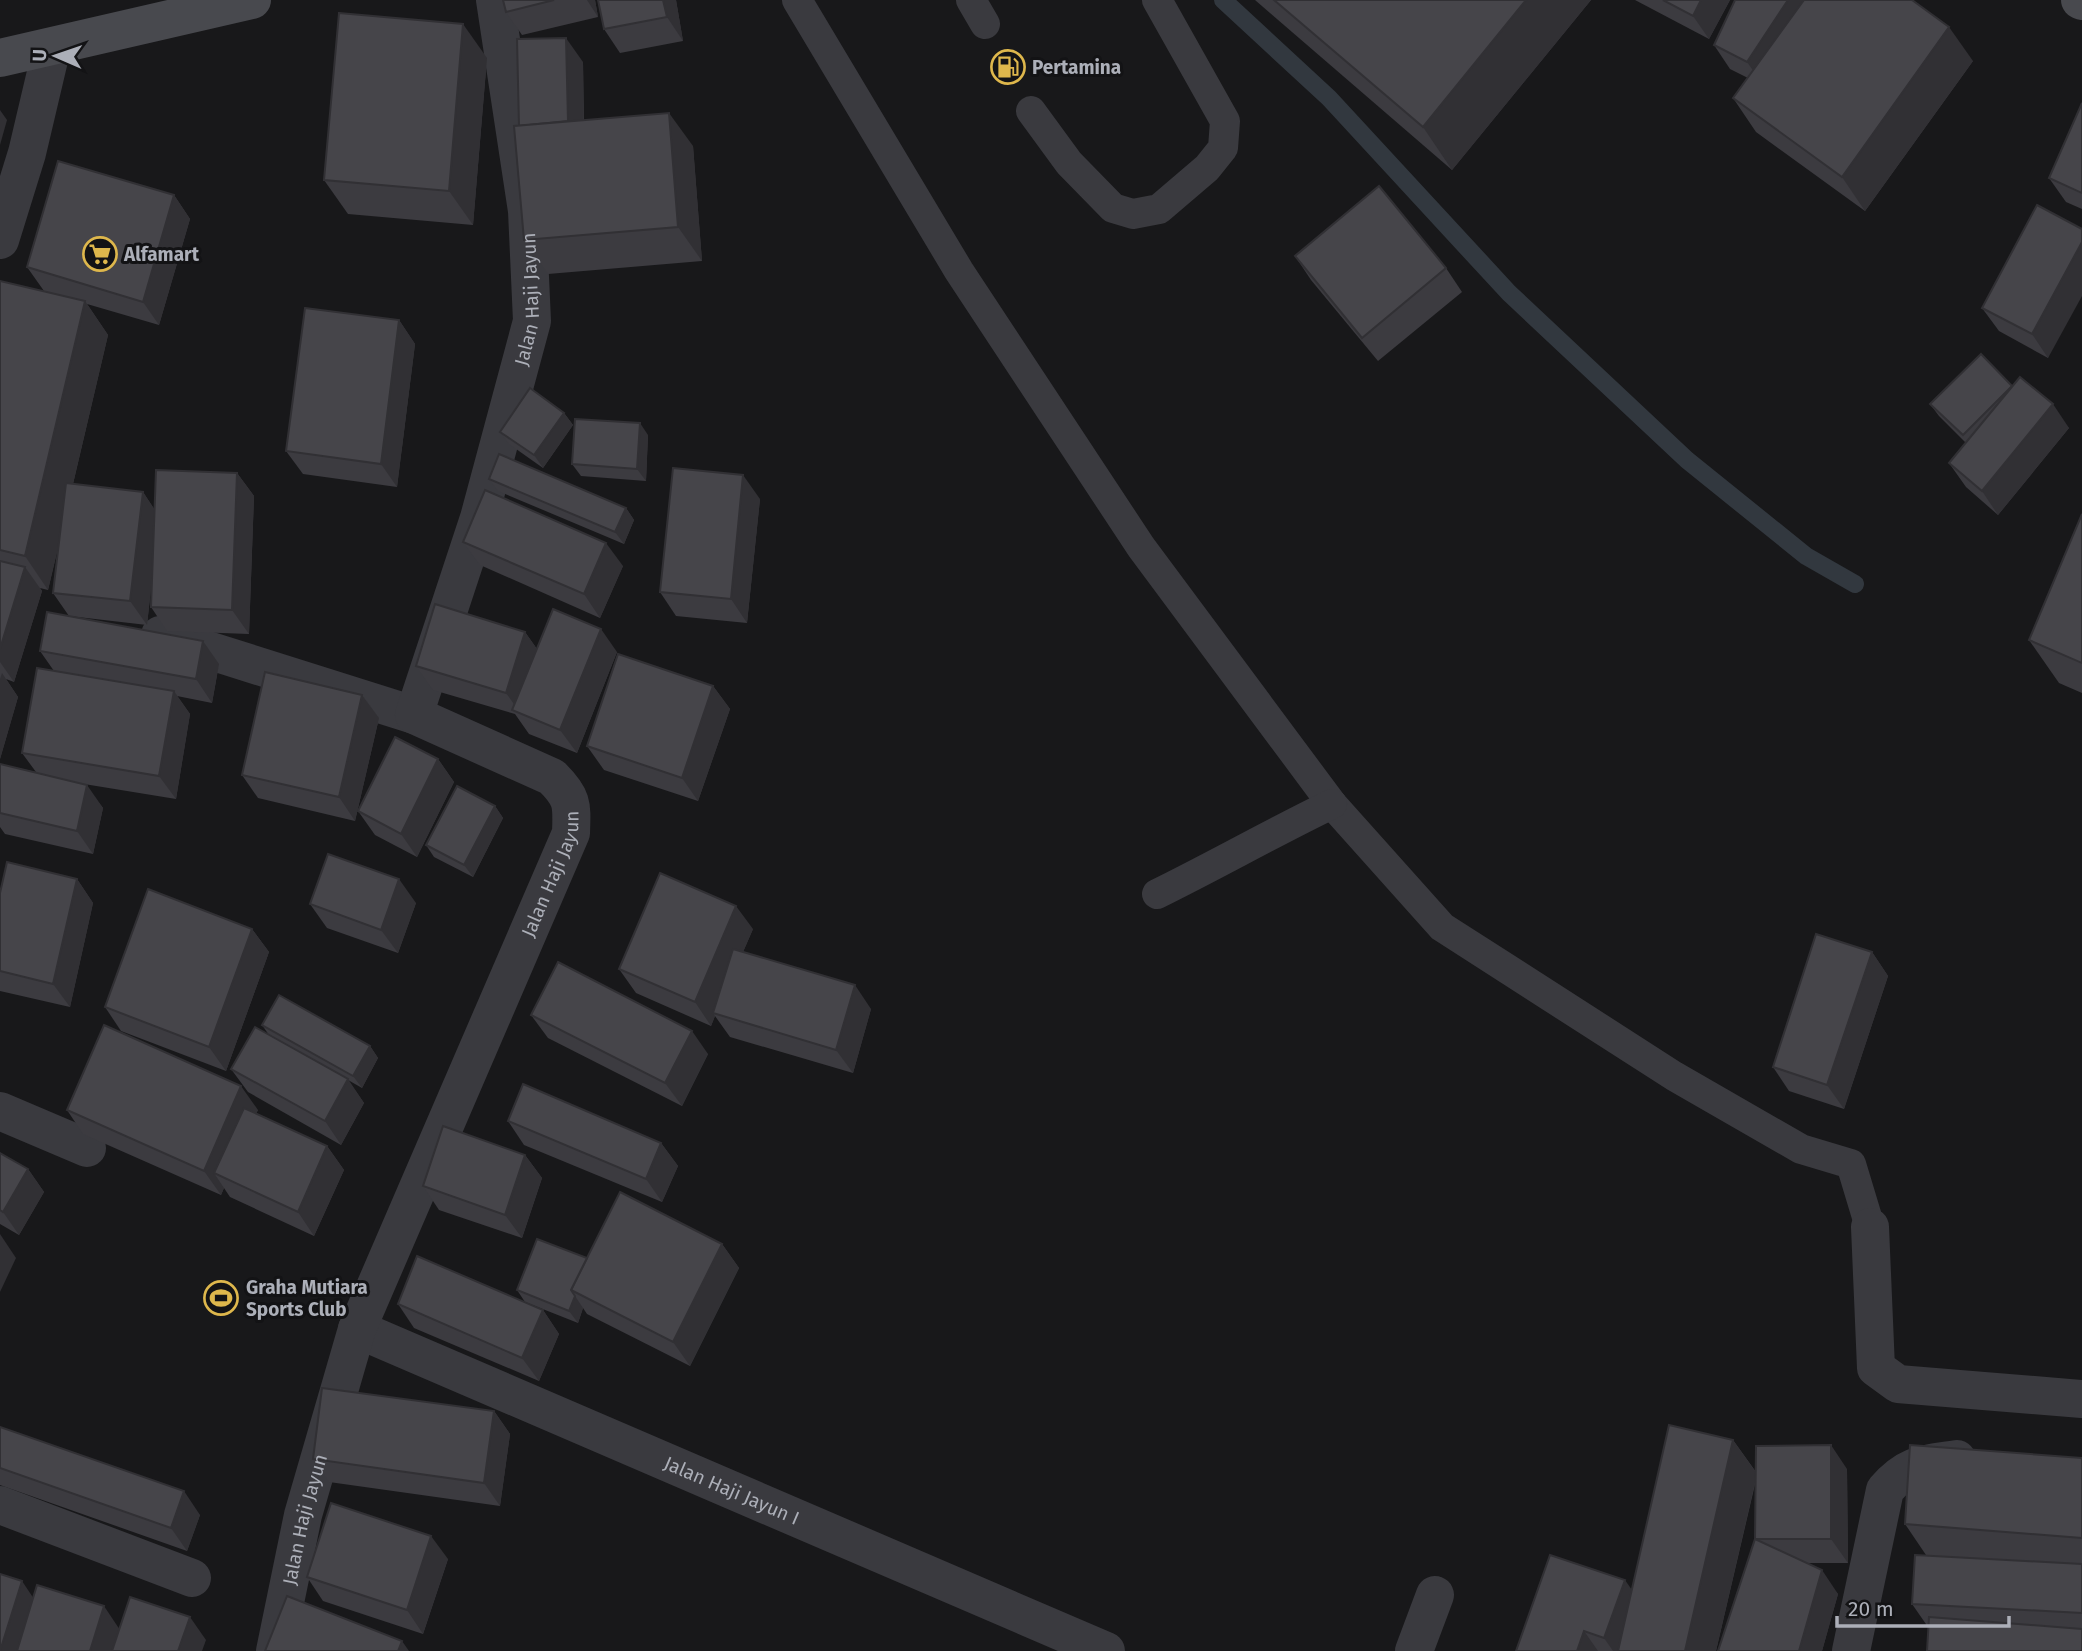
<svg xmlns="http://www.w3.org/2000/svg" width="2082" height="1651" font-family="'Fira Sans',sans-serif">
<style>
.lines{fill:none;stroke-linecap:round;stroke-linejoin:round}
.stream{stroke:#32383f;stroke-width:18}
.lane{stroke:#3a3a3f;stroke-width:30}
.street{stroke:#3a3a3f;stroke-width:38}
.secondary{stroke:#48494e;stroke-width:38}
.wall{fill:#3c3b40}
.shaded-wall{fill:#313034}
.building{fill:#46454a;stroke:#313034;stroke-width:2}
.labels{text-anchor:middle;stroke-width:6;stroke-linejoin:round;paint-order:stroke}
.poi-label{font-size:19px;font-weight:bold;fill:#acafb8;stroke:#131315;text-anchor:start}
.street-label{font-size:19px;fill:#acafb8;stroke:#131315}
</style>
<rect width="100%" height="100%" fill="#18181a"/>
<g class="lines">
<polyline class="stream" points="1223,0 1329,98 1509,293 1687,460 1806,556 1855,584"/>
<g class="lane">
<polyline points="797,0 959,271 1141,547 1332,804 1442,927 1674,1076 1801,1149 1851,1164 1870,1227"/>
<polyline points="971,0 985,24"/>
<polyline points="1031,111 1069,163 1113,208 1133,214 1159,209 1207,168 1223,148 1225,121 1157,0"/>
<path d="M1157,894c59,-29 115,-61 175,-90"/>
</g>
<g class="street">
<polyline points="0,240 27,153 52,47"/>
<polyline points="160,635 414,715"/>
<polyline points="0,1111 87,1148"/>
<polyline points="1870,1227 1876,1368 1898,1384 2082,1399"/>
<path id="s1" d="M357,1329l749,322"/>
<polyline points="0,1505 192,1578"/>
<path id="s2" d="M275,1651l28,-136 54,-186 214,-496c1,-29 2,-35 -19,-56l-138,-62 65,-197 53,-197 -5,-110 -32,-211"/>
<polyline points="1414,1651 1435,1595"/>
<path d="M1851,1651l34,-161c23,-27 39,-26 72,-31"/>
</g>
<g class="secondary">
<polyline points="2080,0 2082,1"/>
<polyline points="0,58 252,0"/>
</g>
</g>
<g class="wall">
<polygon points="503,0 595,0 598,17 522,35 506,12"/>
<polygon points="598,0 676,0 683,41 620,53 604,29"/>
<polygon points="1255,0 1591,0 1452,170"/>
<polygon points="1635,0 1730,0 1709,39"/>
<polygon points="1714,45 1973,61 1865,211 1756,132 1733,98 1748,78 1730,69"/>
<polygon points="487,58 473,225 348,214 324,180"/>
<polygon points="583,62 584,120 693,146 702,261 548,274 524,240"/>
<polygon points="2082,103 2082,209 2066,202 2049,178"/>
<polygon points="174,195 190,219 159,325 87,304 108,335 73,484 143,492 154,509 237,473 254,496 249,634 167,631 151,607 152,579 147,625 69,616 53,593 58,548 48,590 40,588 42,591 14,682 6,679 18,697 0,759 0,281 52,293 44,291 27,267"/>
<polygon points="2082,229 2048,358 1999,331 1982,308"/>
<polygon points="1295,256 1446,268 1462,292 1378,361 1311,280"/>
<polygon points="399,320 415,344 397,487 303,474 286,451"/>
<polygon points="2012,386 2069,428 1998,515 1966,487 1949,463 1966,443 1939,416 1930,404"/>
<polygon points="564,413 573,425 543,468 509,444 500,432"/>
<polygon points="648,435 646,481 581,476 572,464"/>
<polygon points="489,479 626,508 634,520 624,544 498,491"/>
<polygon points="760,499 747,623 676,616 660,592"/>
<polygon points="2082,514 2082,693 2059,683 2029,640"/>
<polygon points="463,542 623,566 600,618 480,565"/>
<polygon points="525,632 537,649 617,652 577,753 529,734 515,714 433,690 416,666"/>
<polygon points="203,641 219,664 212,703 177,696 190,714 176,799 84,784 103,808 93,854 5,834 0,827 0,764 36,772 22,753 54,671 40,651"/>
<polygon points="713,686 730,709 698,801 604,770 587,746"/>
<polygon points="362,695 379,718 355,821 258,798 242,775"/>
<polygon points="438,759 454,782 417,857 375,835 358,811"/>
<polygon points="495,806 503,818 473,877 434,857 426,845"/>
<polygon points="77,879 93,903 70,1007 0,991 0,893"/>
<polygon points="416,903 398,953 327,928 310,904"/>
<polygon points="252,929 269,952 226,1071 121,1031 105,1007"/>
<polygon points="753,929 743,952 871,1009 853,1073 730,1037 715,1016 711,1026 636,993 619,969"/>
<polygon points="1872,952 1888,976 1844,1109 1789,1091 1773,1067"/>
<polygon points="531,1015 708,1054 682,1106 548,1038"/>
<polygon points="262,1025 370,1046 378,1058 362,1088 348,1080 364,1103 341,1145 248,1092 231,1069 269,1035"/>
<polygon points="67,1110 258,1110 256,1113 327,1146 344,1170 314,1236 230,1197 224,1188 221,1195 83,1134"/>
<polygon points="508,1121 661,1143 678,1166 662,1202 524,1145"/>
<polygon points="0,1153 28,1169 44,1192 19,1235 0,1224"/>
<polygon points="525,1155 542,1178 522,1238 439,1210 423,1186"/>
<polygon points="722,1244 739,1268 690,1366 587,1314 583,1308 578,1323 525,1302 517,1290 587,1258"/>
<polygon points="398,1304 543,1310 559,1334 539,1381 414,1328"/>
<polygon points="494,1411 510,1434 500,1506 329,1482 313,1459"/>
<polygon points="0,1427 200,1515 187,1551 0,1485"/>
<polygon points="1733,1440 1756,1472 1847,1469 1848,1563 1806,1563 1838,1594 1822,1651 1718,1651 1755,1539 1756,1480 1716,1651 1516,1651 1632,1589"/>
<polygon points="2082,1458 2082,1651 1928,1627 1912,1604 1926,1555 1905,1524"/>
<polygon points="448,1559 423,1634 323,1601 307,1577"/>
</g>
<g class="shaded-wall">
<polygon points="587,0 595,0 598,17"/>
<polygon points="663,0 676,0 683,41 667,17"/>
<polygon points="1526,0 1591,0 1452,170 1423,127"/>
<polygon points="1701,0 1730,0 1709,39 1693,16"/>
<polygon points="1788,0 1820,0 1764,86 1747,62"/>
<polygon points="463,24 487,58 473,225 449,191"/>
<polygon points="1949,27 1973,61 1865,211 1842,177"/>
<polygon points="566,38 583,62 584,149 568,126"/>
<polygon points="0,110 7,120 0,145"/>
<polygon points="669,113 693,146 702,261 678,227"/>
<polygon points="174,195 190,219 159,325 143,302"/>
<polygon points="2082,242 2082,296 2048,358 2032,334"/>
<polygon points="85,301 108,335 48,590 25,556"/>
<polygon points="399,320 415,344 397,487 381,464"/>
<polygon points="2053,404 2069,428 1998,515 1982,491"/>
<polygon points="564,413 573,425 543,468 534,455"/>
<polygon points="640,423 648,435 646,481 637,469"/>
<polygon points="237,473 254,496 249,634 232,610"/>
<polygon points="743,475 760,499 747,623 731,599"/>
<polygon points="143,492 159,516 147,625 130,601"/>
<polygon points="626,508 634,520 624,544 615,532"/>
<polygon points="606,543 623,566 600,618 584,594"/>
<polygon points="25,567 42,591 14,682 0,662 0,649"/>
<polygon points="601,629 617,652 577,753 560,730"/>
<polygon points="525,632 541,655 521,714 506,693"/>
<polygon points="203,641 219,664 212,703 196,679"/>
<polygon points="2,673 18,697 0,759 0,679"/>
<polygon points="713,686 730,709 698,801 682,778"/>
<polygon points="174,691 190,714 176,799 159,776"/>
<polygon points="362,695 379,718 355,821 339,797"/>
<polygon points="438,759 454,782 417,857 401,834"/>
<polygon points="87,785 103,808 93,854 77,831"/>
<polygon points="495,806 503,818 473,877 464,865"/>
<polygon points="77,879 93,903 70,1007 53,984"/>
<polygon points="399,879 416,903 398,953 381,930"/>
<polygon points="736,906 753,929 716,1014 713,1013 715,1016 711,1026 695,1002"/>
<polygon points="252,929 269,952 226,1071 209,1047"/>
<polygon points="1872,952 1888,976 1844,1109 1827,1085"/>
<polygon points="855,985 871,1009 853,1073 836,1050"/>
<polygon points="692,1031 708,1054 682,1106 665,1083"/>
<polygon points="370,1046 378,1058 362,1088 353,1076"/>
<polygon points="348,1079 364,1103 341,1145 325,1121"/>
<polygon points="241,1086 258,1110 227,1180 214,1173 224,1188 221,1195 204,1171"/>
<polygon points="661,1143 678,1166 662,1202 646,1179"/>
<polygon points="327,1146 344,1170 314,1236 298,1212"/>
<polygon points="525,1155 542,1178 522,1238 505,1215"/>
<polygon points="28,1169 44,1192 19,1235 3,1212"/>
<polygon points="0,1234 16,1258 0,1292"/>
<polygon points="722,1244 739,1268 690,1366 673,1342"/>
<polygon points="575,1296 583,1308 578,1323 569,1311"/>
<polygon points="543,1310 559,1334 539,1381 522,1358"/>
<polygon points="494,1411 510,1434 500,1506 484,1483"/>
<polygon points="1733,1440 1757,1474 1716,1651 1685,1651"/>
<polygon points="1831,1445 1847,1469 1848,1563 1831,1539"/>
<polygon points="184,1491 200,1515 187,1551 171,1528"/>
<polygon points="431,1536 448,1559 423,1634 407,1610"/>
<polygon points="1822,1570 1838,1594 1822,1651 1799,1651"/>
<polygon points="1625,1580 1641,1603 1624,1651 1613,1651 1604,1638"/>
<polygon points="22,1581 38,1605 24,1651 0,1651"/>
<polygon points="104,1606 120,1630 114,1651 90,1651"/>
<polygon points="190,1617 206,1640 202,1651 178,1651"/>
<polygon points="1584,1631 1598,1651 1577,1651"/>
<polygon points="402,1641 409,1651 398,1651"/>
</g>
<g class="building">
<polygon points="503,0 554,0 506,12"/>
<polygon points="598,0 663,0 667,17 604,29"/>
<polygon points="1274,0 1526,0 1423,127"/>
<polygon points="1663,0 1701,0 1693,16"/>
<polygon points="1735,0 1788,0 1747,62 1714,45"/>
<polygon points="1804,0 1912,0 1949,27 1842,177 1733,98"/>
<polygon points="339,13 463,24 449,191 324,180"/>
<polygon points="566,38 568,121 519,126 517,39"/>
<polygon points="2082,103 2082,193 2049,178"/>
<polygon points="669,113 678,227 524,240 514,126"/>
<polygon points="58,161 174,195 143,302 27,267"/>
<polygon points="1379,186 1446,268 1362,338 1295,256"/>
<polygon points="2037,205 2082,229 2082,242 2032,334 1982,308"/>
<polygon points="0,281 85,301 25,556 0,550"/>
<polygon points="305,308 399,320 381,464 286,451"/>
<polygon points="1981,354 2012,386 1963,435 1930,404"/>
<polygon points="2020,377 2053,404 1982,491 1949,463"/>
<polygon points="530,388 564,413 534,455 500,432"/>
<polygon points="575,419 640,423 637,469 572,464"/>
<polygon points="499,454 626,508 615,532 489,479"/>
<polygon points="673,468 743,475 731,599 660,592"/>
<polygon points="156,470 237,473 232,610 151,607"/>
<polygon points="66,483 143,492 130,601 53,593"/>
<polygon points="485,490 606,543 584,594 463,542"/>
<polygon points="2082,514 2082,663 2029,640"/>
<polygon points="0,561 25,567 0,649"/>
<polygon points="435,604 525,632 506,693 416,666"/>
<polygon points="553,609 601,629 560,730 512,710"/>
<polygon points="47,612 203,641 196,679 40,651"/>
<polygon points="618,654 713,686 682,778 587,746"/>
<polygon points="37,668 174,691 159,776 22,753"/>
<polygon points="265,672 362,695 339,797 242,775"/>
<polygon points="395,737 438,759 401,834 358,811"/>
<polygon points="0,764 87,785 77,831 0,813"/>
<polygon points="457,786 495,806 464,865 426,845"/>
<polygon points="328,854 399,879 381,930 310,904"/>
<polygon points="7,862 77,879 53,984 0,971 0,893"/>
<polygon points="660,873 736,906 695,1002 619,969"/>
<polygon points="148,889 252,929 209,1047 105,1007"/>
<polygon points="1816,934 1872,952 1827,1085 1773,1067"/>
<polygon points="733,949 855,985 836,1050 713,1013"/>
<polygon points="558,962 692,1031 665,1083 531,1015"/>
<polygon points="279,995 370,1046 353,1076 262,1025"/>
<polygon points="104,1025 241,1086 204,1171 67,1110"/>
<polygon points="255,1027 348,1079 325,1121 231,1069"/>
<polygon points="523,1084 661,1143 646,1179 508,1121"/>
<polygon points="244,1108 327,1146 298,1212 214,1173"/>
<polygon points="443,1126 525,1155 505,1215 423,1186"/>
<polygon points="0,1153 28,1169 3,1212 0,1210"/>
<polygon points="620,1192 722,1244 673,1342 571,1290"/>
<polygon points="537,1239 587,1258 571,1290 575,1296 569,1311 517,1290"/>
<polygon points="417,1256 543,1310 522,1358 398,1304"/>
<polygon points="322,1388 494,1411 484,1483 313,1459"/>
<polygon points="1669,1425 1733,1440 1685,1651 1618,1651"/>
<polygon points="0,1427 184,1491 171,1528 0,1468"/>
<polygon points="1831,1445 1831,1539 1755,1539 1756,1446"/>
<polygon points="1910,1445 2082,1458 2082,1538 1905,1524"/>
<polygon points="331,1503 431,1536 407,1610 307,1577"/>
<polygon points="1755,1539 1822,1570 1799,1651 1718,1651"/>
<polygon points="1550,1555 1625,1580 1604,1638 1584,1631 1577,1651 1516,1651"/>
<polygon points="1915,1555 2082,1564 2082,1613 1912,1604"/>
<polygon points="0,1574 22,1581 0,1651"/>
<polygon points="37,1585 104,1606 90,1651 17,1651"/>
<polygon points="287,1596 402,1641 398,1651 265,1651"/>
<polygon points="130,1597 190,1617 178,1651 112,1651"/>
<polygon points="1929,1617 2082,1629 2082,1651 1927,1651"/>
</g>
<defs>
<g id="fuel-ring" transform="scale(1.75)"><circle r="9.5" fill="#131315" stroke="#deb74c" stroke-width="1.5"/><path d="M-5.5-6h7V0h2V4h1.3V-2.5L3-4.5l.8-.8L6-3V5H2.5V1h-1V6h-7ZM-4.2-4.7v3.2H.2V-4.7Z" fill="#deb74c"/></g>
<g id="supermarket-ring" transform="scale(1.75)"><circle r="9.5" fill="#131315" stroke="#deb74c" stroke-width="1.5"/><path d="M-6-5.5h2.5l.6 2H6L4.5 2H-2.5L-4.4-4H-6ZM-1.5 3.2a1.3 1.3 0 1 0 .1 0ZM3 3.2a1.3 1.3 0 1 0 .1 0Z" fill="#deb74c"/></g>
<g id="stadium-ring" transform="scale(1.75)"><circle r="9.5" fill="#131315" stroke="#deb74c" stroke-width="1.5"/><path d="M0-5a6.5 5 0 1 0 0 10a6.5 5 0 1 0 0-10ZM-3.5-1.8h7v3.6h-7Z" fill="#deb74c"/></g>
</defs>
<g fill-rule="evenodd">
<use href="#fuel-ring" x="1008" y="67"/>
<use href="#supermarket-ring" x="100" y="254"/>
<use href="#stadium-ring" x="221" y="1298"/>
</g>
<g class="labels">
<g class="poi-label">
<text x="1032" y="74">Pertamina</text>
<text x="124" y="261">Alfamart</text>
<text x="246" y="1294">Graha Mutiara<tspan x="246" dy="22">Sports Club</tspan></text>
</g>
<g class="street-label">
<text dy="7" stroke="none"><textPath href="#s2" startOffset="1519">Jalan Haji Jayun</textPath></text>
<text dy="7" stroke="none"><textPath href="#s2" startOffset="828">Jalan Haji Jayun</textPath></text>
<text dy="7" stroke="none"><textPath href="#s1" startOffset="408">Jalan Haji Jayun I</textPath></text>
<text dy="7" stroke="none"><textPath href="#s2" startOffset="135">Jalan Haji Jayun</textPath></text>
</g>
</g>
<g transform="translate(56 56) rotate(272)" stroke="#131315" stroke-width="5" paint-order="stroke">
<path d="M0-5L12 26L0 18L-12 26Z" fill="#acafb8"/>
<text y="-10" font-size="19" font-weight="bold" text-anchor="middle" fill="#acafb8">U</text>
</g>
<path d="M1837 1616v10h172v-10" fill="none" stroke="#acafb8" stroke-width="3.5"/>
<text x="1848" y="1616" font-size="21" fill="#acafb8" stroke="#131315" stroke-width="5" paint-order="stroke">20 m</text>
</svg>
